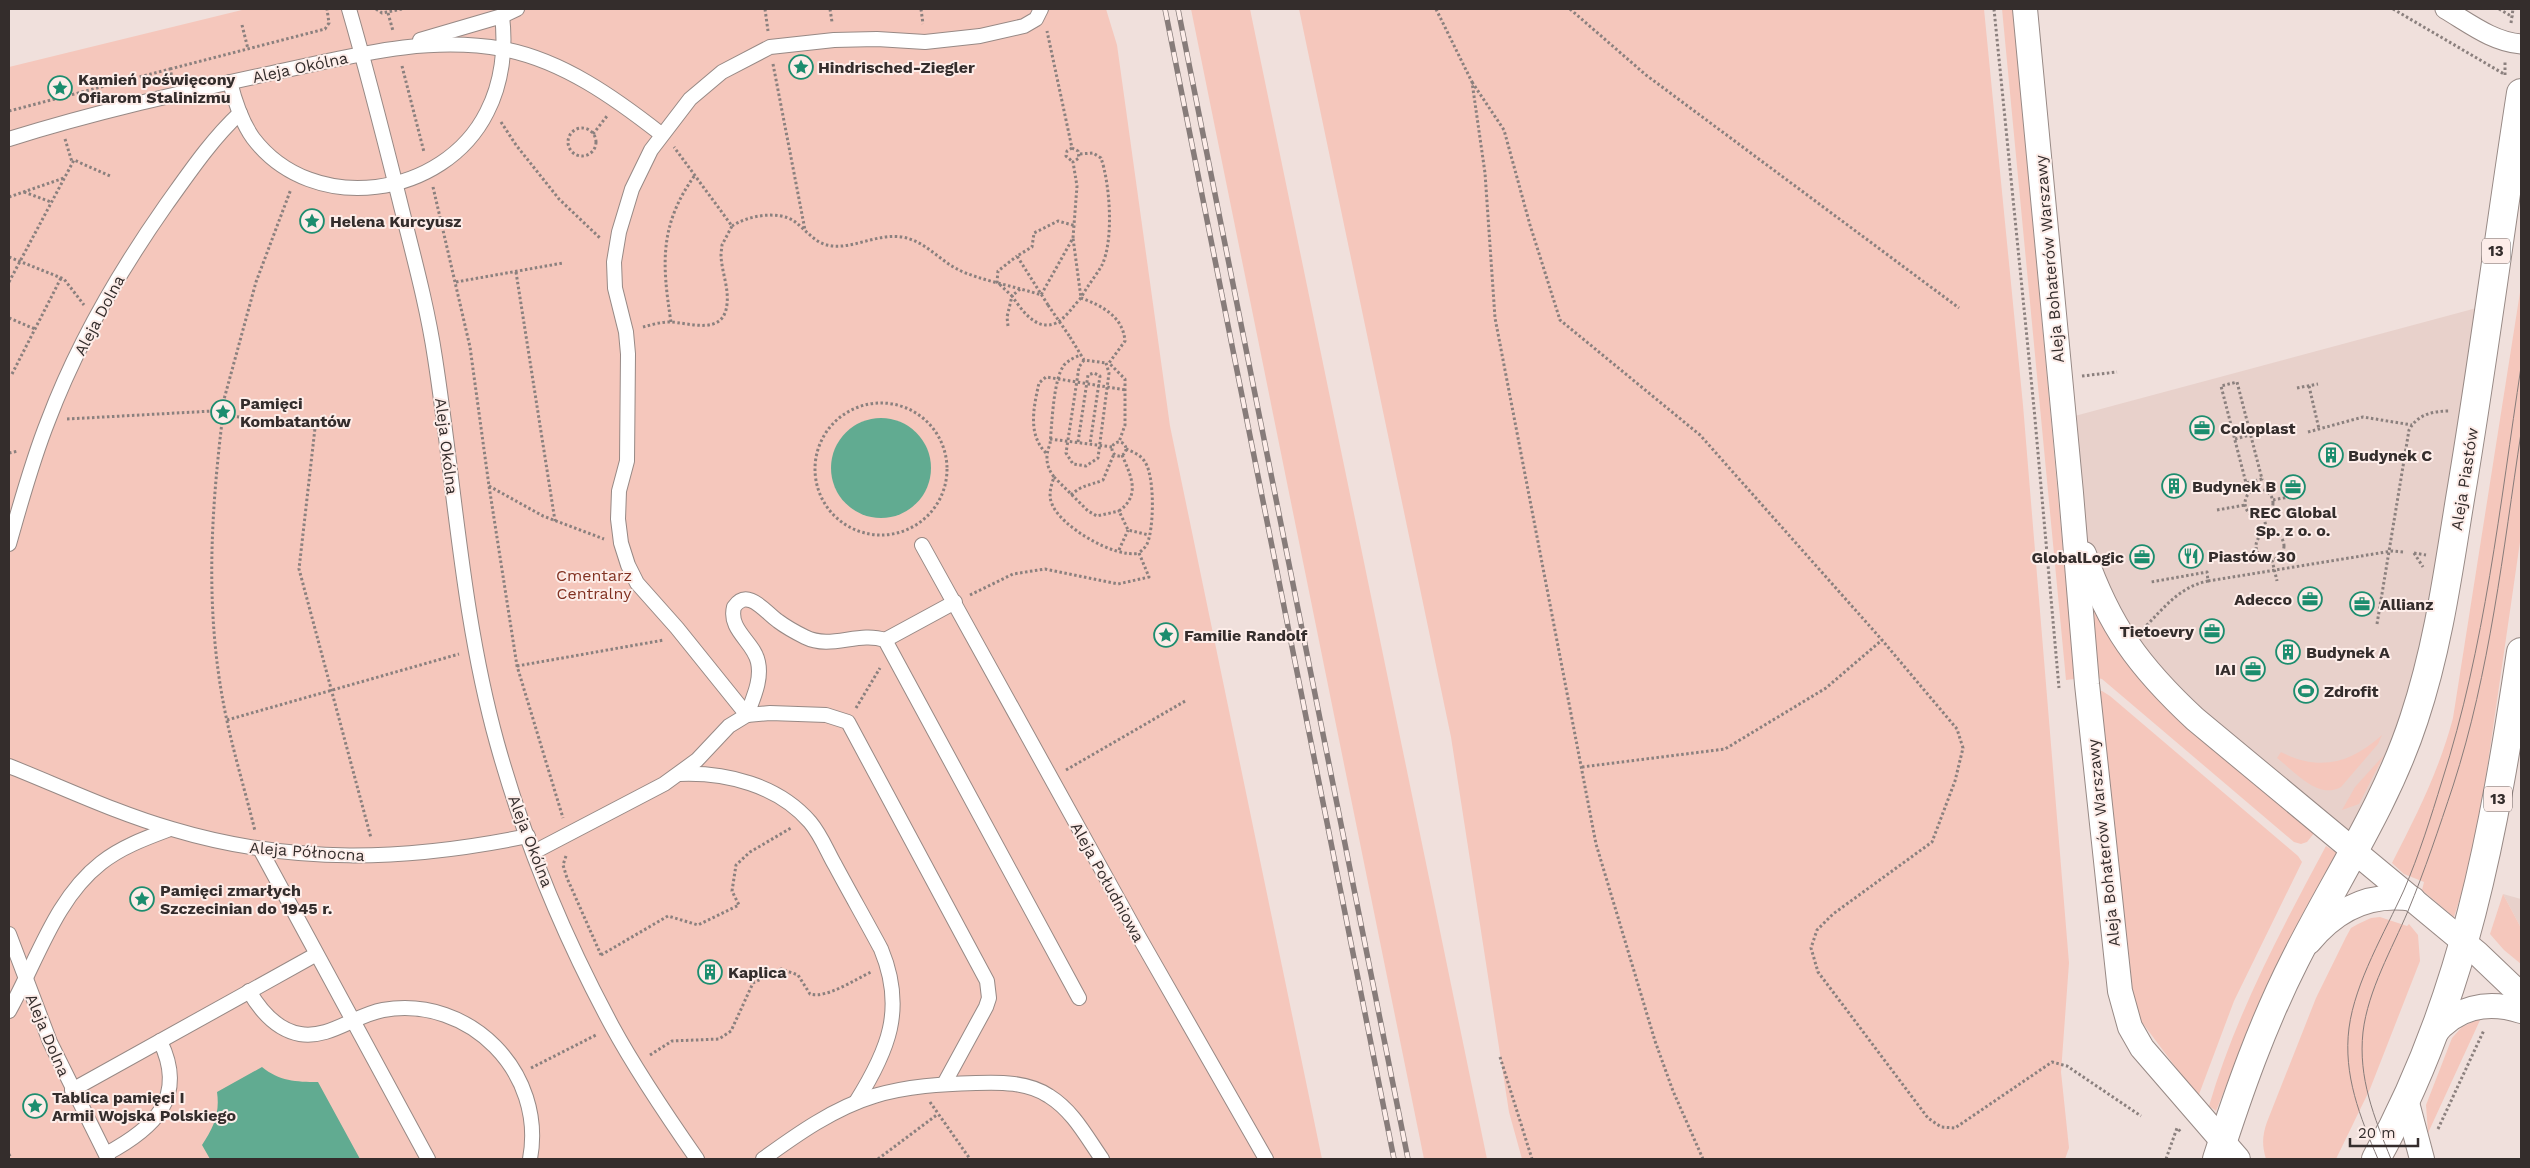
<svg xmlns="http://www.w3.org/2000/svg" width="2530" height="1168" font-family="'Work Sans',sans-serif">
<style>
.built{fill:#e8d1cb}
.green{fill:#f5c7bc}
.water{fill:#61ab91}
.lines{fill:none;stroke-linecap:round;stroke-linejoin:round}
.pedestrian-casing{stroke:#978985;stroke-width:16}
.minor-casing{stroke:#978985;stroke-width:21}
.tertiary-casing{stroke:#978985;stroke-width:26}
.primary-casing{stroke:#978985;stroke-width:30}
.path{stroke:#8b807e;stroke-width:3;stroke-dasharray:2.5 2.5;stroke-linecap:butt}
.pedestrian{stroke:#fff;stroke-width:14}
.minor{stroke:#fff;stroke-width:19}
.tertiary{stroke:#fff;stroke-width:24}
.primary{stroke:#fff;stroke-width:28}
.tram{stroke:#877c7a;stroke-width:1}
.rail-casing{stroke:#877c7a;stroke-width:5.5}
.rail{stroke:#fdede9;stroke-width:4;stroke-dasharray:11;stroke-linecap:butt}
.path-bridge{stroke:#8b807e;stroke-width:3;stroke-dasharray:2.5 2.5;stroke-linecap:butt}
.labels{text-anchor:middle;stroke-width:4;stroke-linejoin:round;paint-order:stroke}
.shield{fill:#fdede9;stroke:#706765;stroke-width:1}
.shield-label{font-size:15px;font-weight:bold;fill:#342d2c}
.street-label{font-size:16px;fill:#342d2c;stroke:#fdede9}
.poi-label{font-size:16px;font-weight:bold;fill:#342d2c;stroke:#fdede9;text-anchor:start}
.park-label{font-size:16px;fill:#813121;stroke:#fdede9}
</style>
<rect width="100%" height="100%" fill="#f0e0dc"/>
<g class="built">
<polygon points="2484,306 2408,718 2352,841 2143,663 2104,591 2086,539 2071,417"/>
<polygon points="2503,894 2521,899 2521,928"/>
</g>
<g class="green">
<polygon points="246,9 1106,9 1117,45 1170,426 1322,1159 9,1159 9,67"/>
<polygon points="1191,9 1250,9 1487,1159 1424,1159"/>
<polygon points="1299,9 1984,9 2023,405 2069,963 2061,1072 2069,1148 2065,1159 1522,1159 1509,1112 1451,737"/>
<polygon points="2002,9 2013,9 2075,679 2066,680"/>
<path d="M2521,286v249l-40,276 -14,65 -13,41 -32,-27 2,-8 -20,-8 -12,-11c25,-49 47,-92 61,-145z"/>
<polygon points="2092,601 2315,832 2307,842 2301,844 2294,842 2102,679 2092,677"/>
<polygon points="2095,690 2102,691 2110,696 2298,856 2302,862 2234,1001 2198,1097 2141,1021 2132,998"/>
<path d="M2382,735l-4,9 -37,43c-23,13 -46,-15 -64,-29l4,-6c39,20 70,11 101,-17z"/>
<polygon points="2384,755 2359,804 2342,810 2355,787"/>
<path d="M2326,846l11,7 -34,60 -35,69 -52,129 -7,-5c27,-92 72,-176 117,-260z"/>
<polygon points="2503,894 2521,928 2521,964 2504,950 2490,934"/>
<path d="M2380,917l27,9 2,-2 9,11 2,26 -50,128 -34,70h-70c-4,-13 -4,-23 1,-37l49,-124 30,-61 5,-9 7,-4 13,-6z"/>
<polygon points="2481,1018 2428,1133 2426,1105 2452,1038 2462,1027"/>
</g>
<g class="water">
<circle cx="881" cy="468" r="50"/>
<path d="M262,1067c17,14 34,15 56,15l42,77h-150l-8,-14c12,-18 18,-32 15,-53z"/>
</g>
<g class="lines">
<g class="pedestrian-casing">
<g id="pedestrian">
<path d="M349,9c18,62 34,125 50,189 13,53 28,106 36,160 20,129 27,259 62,385 27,97 67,194 115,283 25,46 55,90 85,133"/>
<polyline points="420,40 502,16 517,9"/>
<path d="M230,82c5,20 11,39 23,56 60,79 191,60 234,-26 15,-29 19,-64 15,-96"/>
<path d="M9,139c86,-27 175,-47 263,-66 77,-16 152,-38 231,-24 59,11 112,49 158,85"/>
<path d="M9,544c12,-42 23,-83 39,-123 29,-77 71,-149 118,-216 23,-32 45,-65 74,-92"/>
<polyline points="922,545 1139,937 1266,1159"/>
<polyline points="885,640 955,602"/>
<polyline points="747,715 677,628 637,583 628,565 621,543 618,519 619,491 627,461 628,354 626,332 615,288 614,262 619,232 632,189 651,150 690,99 722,72 770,47 834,40 877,39 925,42 980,36 1024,26 1036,19 1041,9"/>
<path d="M747,715c6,-17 15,-35 11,-53 -4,-20 -30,-32 -24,-55 14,-20 31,5 44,14 8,6 17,11 27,16 26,13 53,-6 80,3l194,358"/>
<path d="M9,766c53,21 107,47 163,63 120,36 234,32 356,7"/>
<path d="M679,774c47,-2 99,11 131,48 11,13 17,29 25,43 15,28 31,56 46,84 25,60 7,102 -25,153"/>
<polyline points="260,849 428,1159"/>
<polyline points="534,852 664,784 697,760 729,726 747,715 770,713 826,715 848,722 987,981 989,998 986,1007 944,1084"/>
<polyline points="9,934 50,1042 108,1159"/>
<path d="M249,991c11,19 28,39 51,43 29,5 55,-19 83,-24 87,-15 163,63 147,149"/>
<path d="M9,1011c28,-50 46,-112 92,-148 20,-16 45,-25 69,-34"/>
<polyline points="72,1090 315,955"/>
<path d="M106,1154c47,-25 82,-56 54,-113"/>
<path d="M763,1159c33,-24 71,-51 111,-63 33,-10 68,-12 102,-13 24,-1 52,-1 73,13 24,15 37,40 53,63"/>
</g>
</g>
<g class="minor-casing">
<path id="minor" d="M2445,9c24,14 48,33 76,35"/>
</g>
<g class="tertiary-casing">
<g id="tertiary">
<polyline points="2025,9 2071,493 2087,684 2120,991 2130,1027 2142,1048 2238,1159"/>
<path d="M2084,554c25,72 55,113 111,165l282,234 44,42"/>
<path d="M2309,942c27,-33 61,-50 104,-43"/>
<path d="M2433,1036c22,-29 54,-36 88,-25"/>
<polyline points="2406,1099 2422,1159"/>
</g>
</g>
<g class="primary-casing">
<g id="primary">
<path d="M2217,1159c22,-68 45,-134 78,-199 40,-80 91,-155 119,-241 24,-72 34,-146 46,-220 23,-135 40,-271 61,-406"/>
<path d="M2376,1159c89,-161 118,-328 145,-507"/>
</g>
</g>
<g class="path">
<polyline points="376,9 382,13 402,9"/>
<polyline points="765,9 768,31"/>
<polyline points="830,9 832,22"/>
<polyline points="921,9 923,24"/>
<polyline points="1436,9 1472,82 1485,173 1495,318 1596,844 1655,1041 1673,1091 1703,1159"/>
<polyline points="1570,9 1646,75 1959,308"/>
<polyline points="1994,9 2034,408 2059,688"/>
<polyline points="2393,9 2504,74"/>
<polyline points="2499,9 2513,17"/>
<polyline points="388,13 393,31"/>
<polyline points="2511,23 2513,9"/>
<polyline points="242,25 248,49"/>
<polyline points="773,64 805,230"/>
<polyline points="402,66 424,152"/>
<polyline points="170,69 325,29 329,23 327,9"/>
<polyline points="2505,75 2505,61"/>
<polyline points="1472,82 1504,130 1530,225 1560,320 1700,435 1882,640 1957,729 1963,748 1955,781 1932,842 1833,914 1817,930 1811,948 1818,972 1928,1118 1941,1127 1955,1128 2052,1062 2067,1066 2141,1116"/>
<polyline points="9,111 170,69 172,77"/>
<polyline points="501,122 516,145 559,199 601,239"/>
<circle cx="582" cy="142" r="14"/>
<polyline points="593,134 607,116"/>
<polyline points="65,139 72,162"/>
<polyline points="1072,148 1067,151 1066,156 1073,162"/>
<path d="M1080,154l13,-1 8,5c9,26 13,82 1,107 -6,11 -15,21 -21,33 22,8 42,19 44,43l-16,22 16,16v46l-6,17"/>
<polyline points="433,187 470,347 489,486 517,666 563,818"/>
<polyline points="24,192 51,202"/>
<polyline points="9,197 64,178"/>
<path d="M732,226c15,-10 45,-16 62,-5 11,8 20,21 33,24 23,6 49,-12 75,-8 23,4 36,22 55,32 21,11 61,18 84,26l32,-57 4,-52 -4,-24 6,-4 -1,-7 -6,-3 -25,-117"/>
<polyline points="9,257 64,279 84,305"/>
<polyline points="516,272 555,521"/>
<polyline points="9,282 74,160 110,176"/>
<polyline points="456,282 563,263"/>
<path d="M1020,289l-8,7c9,13 24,36 44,27 9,-4 18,-18 25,-25l-8,-60"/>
<polyline points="1048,305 1017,256 1032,247 1034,233 1058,221 1076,226"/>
<polyline points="9,318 35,329"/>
<path d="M671,322c-9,-58 -12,-97 24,-147"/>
<polyline points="1008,326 1007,317 1012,296 997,282 998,271 1017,256"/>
<path d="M643,327c8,-2 17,-5 26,-5 19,0 55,15 58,-18 2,-17 -6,-34 -6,-50l1,-9 10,-19 -58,-79"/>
<polyline points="1070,337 1084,360 1106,363"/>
<polyline points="1084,360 1079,367 1066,453 1073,464 1086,466 1098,458 1109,373 1106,363"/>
<polyline points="12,374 61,278"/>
<polyline points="2082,376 2117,372"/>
<polyline points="2309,386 2319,429"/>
<polyline points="2297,388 2318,384"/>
<circle cx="223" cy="412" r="10"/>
<circle cx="881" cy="469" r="66"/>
<polyline points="223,403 256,282 291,189"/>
<polyline points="232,416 315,428 299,569 371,838"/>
<polyline points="67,419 213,411"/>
<path d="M222,422c-12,101 -17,198 5,299 8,37 19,73 28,110"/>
<polyline points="2308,432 2363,417 2412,425"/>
<polyline points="1050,439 1112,447"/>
<polyline points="2235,439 2250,435"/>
<polyline points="1078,442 1088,375 1094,373 1100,376 1090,444"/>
<circle cx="1119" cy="449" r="7"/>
<path d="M1126,449c7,3 15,6 19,13 10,15 9,67 2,82 -2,4 -5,6 -8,9"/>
<polyline points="9,453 18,451"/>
<path d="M1046,453c-19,-19 -12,-47 -7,-70l7,-6 80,13"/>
<path d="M1122,455c9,21 19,40 -3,56l9,19 21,5"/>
<polyline points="1054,477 1088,511 1097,516 1119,511"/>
<polyline points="2254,481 2246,483 2221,386 2237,382 2262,479 2254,481 2257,489"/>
<polyline points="489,486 543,516 604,539"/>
<circle cx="2259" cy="503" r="14"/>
<path d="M1071,495c12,-11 18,-9 32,-15l11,-26"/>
<polyline points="2273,500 2294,496"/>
<polyline points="2217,510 2245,505"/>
<polyline points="2264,517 2267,532"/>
<circle cx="2270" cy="546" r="14"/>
<polyline points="1119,550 1128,530"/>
<polyline points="2414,553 2426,555"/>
<polyline points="2414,553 2423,567"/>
<polyline points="2272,560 2277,581"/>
<polyline points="2208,581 2392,551 2403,552"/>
<path d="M970,595l43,-21 32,-5 73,15 31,-7 -10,-24c-24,6 -79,-27 -87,-49 -4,-9 -1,-18 2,-27 -8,-11 -9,-20 -4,-33 2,-19 3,-64 14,-79 5,-5 11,-8 17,-10"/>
<path d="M2377,624l32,-194c8,-15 23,-19 40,-19"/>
<path d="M2143,629c21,-21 36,-42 65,-48l-1,-9 -56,10"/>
<polyline points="517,666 664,640"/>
<polyline points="856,708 880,668"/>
<polyline points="227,720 459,654"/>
<polyline points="1582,767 1725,749 1826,688 1882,640"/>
<polyline points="1066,770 1187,700"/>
<polyline points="566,856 563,865 567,878 601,955"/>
<polyline points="601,955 668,916 698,925 739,905 732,891 736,865 750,852 791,828"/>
<path d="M650,1055l22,-14 47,-2 12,-8 22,-48 28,-14 17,6 12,19c16,5 46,-15 61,-22"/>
<polyline points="1500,1057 1532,1159"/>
<polyline points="531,1068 596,1035"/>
<polyline points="930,1102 970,1159"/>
<polyline points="2438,1129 2484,1030"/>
<polyline points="9,1154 11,1159"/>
<polyline points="878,1159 938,1114"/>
<polyline points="2166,1159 2177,1128 2181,1132"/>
</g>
<use href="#pedestrian" class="pedestrian"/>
<use href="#minor" class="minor"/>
<use href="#tertiary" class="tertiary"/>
<use href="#primary" class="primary"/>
<g class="tram">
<path d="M2378,1159c-18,-42 -35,-84 -29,-131 6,-46 36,-96 55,-138 15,-35 27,-73 38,-109 43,-134 58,-276 79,-414"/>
<path d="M2391,1159c-17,-42 -33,-81 -28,-127 5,-42 29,-83 45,-121 17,-41 31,-83 45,-125 37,-114 50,-235 68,-353"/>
</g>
<g class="rail-casing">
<g id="rail">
<polyline points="1165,9 1394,1159"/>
<polyline points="1178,9 1408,1159"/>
</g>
</g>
<use href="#rail" class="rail"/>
<polyline class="path-bridge" points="1048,305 1070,337"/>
</g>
<defs>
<g id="sight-ring" transform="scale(1.25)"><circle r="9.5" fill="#fdede9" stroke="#1c8d6e" stroke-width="1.5"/><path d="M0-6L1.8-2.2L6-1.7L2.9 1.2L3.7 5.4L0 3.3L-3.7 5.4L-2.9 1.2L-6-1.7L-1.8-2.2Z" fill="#1c8d6e"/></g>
<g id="office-ring" transform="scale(1.25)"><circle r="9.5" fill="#fdede9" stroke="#1c8d6e" stroke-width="1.5"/><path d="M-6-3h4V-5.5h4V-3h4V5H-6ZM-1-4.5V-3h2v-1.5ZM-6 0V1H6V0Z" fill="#1c8d6e"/></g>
<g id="building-ring" transform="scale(1.25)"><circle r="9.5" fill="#fdede9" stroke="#1c8d6e" stroke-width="1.5"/><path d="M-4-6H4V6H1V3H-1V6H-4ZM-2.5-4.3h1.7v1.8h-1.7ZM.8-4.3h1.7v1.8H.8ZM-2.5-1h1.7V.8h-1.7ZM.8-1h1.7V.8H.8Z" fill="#1c8d6e"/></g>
<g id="restaurant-ring" transform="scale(1.25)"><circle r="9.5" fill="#fdede9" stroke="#1c8d6e" stroke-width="1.5"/><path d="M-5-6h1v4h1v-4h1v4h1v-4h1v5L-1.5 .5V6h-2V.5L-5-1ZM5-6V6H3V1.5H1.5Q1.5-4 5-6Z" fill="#1c8d6e"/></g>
<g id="stadium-ring" transform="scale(1.25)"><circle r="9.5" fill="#fdede9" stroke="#1c8d6e" stroke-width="1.5"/><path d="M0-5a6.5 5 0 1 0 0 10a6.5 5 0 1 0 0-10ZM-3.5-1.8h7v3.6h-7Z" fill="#1c8d6e"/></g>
</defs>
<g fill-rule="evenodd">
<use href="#sight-ring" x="801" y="67"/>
<use href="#sight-ring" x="60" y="88"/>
<use href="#sight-ring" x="312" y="221"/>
<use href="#sight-ring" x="223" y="412"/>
<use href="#office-ring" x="2202" y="428"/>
<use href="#building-ring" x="2331" y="455"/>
<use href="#building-ring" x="2174" y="486"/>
<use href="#office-ring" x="2293" y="487"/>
<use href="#restaurant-ring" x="2191" y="556"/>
<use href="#office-ring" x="2142" y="557"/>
<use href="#office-ring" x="2310" y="599"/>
<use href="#office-ring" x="2362" y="604"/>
<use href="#office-ring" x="2212" y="631"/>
<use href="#sight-ring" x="1166" y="635"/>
<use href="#building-ring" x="2288" y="652"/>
<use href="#office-ring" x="2253" y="669"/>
<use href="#stadium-ring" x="2306" y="691"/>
<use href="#sight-ring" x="142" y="899"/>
<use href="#building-ring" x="710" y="972"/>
<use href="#sight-ring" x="35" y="1106"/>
</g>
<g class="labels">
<g class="shield">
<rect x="2482" y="238.5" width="28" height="25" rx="4"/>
<rect x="2484" y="786.5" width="28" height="25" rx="4"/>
</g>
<g class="shield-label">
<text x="2496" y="256">13</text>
<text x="2498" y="804">13</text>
</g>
<g class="street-label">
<text transform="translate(300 67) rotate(-12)" y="6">Aleja Okólna</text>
<text transform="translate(2049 259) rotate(-95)" y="6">Aleja Bohaterów Warszawy</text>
<text transform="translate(99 315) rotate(-62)" y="6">Aleja Dolna</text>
<text transform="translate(447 446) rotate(83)" y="6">Aleja Okólna</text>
<text transform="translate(2464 479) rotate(-81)" y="6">Aleja Piastów</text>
<text transform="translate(531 841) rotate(69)" y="6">Aleja Okólna</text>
<text transform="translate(2103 843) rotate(-96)" y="6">Aleja Bohaterów Warszawy</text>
<text transform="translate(307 851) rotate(4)" y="6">Aleja Północna</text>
<text transform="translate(1108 882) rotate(61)" y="6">Aleja Południowa</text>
<text transform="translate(48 1035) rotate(67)" y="6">Aleja Dolna</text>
</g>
<g class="poi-label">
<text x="818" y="73">Hindrisched-Ziegler</text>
<text x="78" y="85">Kamień poświęcony<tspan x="78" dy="18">Ofiarom Stalinizmu</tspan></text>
<text x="330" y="227">Helena Kurcyusz</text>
<text x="240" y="409">Pamięci<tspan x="240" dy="18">Kombatantów</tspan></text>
<text x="2220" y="434">Coloplast</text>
<text x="2348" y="461">Budynek C</text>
<text x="2192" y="492">Budynek B</text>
<text x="2293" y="518" text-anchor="middle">REC Global<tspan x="2293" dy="18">Sp. z o. o.</tspan></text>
<text x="2208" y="562">Piastów 30</text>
<text x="2124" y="563" text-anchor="end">GlobalLogic</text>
<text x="2292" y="605" text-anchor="end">Adecco</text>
<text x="2380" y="610">Allianz</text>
<text x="2194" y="637" text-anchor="end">Tietoevry</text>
<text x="1184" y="641">Familie Randolf</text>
<text x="2306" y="658">Budynek A</text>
<text x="2236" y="675" text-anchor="end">IAI</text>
<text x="2324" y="697">Zdrofit</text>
<text x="160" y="896">Pamięci zmarłych<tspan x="160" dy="18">Szczecinian do 1945 r.</tspan></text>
<text x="728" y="978">Kaplica</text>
<text x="52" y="1103">Tablica pamięci I<tspan x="52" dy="18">Armii Wojska Polskiego</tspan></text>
</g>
<g class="park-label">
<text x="594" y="581">Cmentarz<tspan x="594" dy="18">Centralny</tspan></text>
</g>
</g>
<rect width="2530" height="1168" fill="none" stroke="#342d2c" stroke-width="20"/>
<path d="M2350 1138v8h68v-8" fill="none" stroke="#342d2c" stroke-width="2.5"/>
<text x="2358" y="1138" font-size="15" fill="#342d2c" stroke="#fdede9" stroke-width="4" paint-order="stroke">20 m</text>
</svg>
